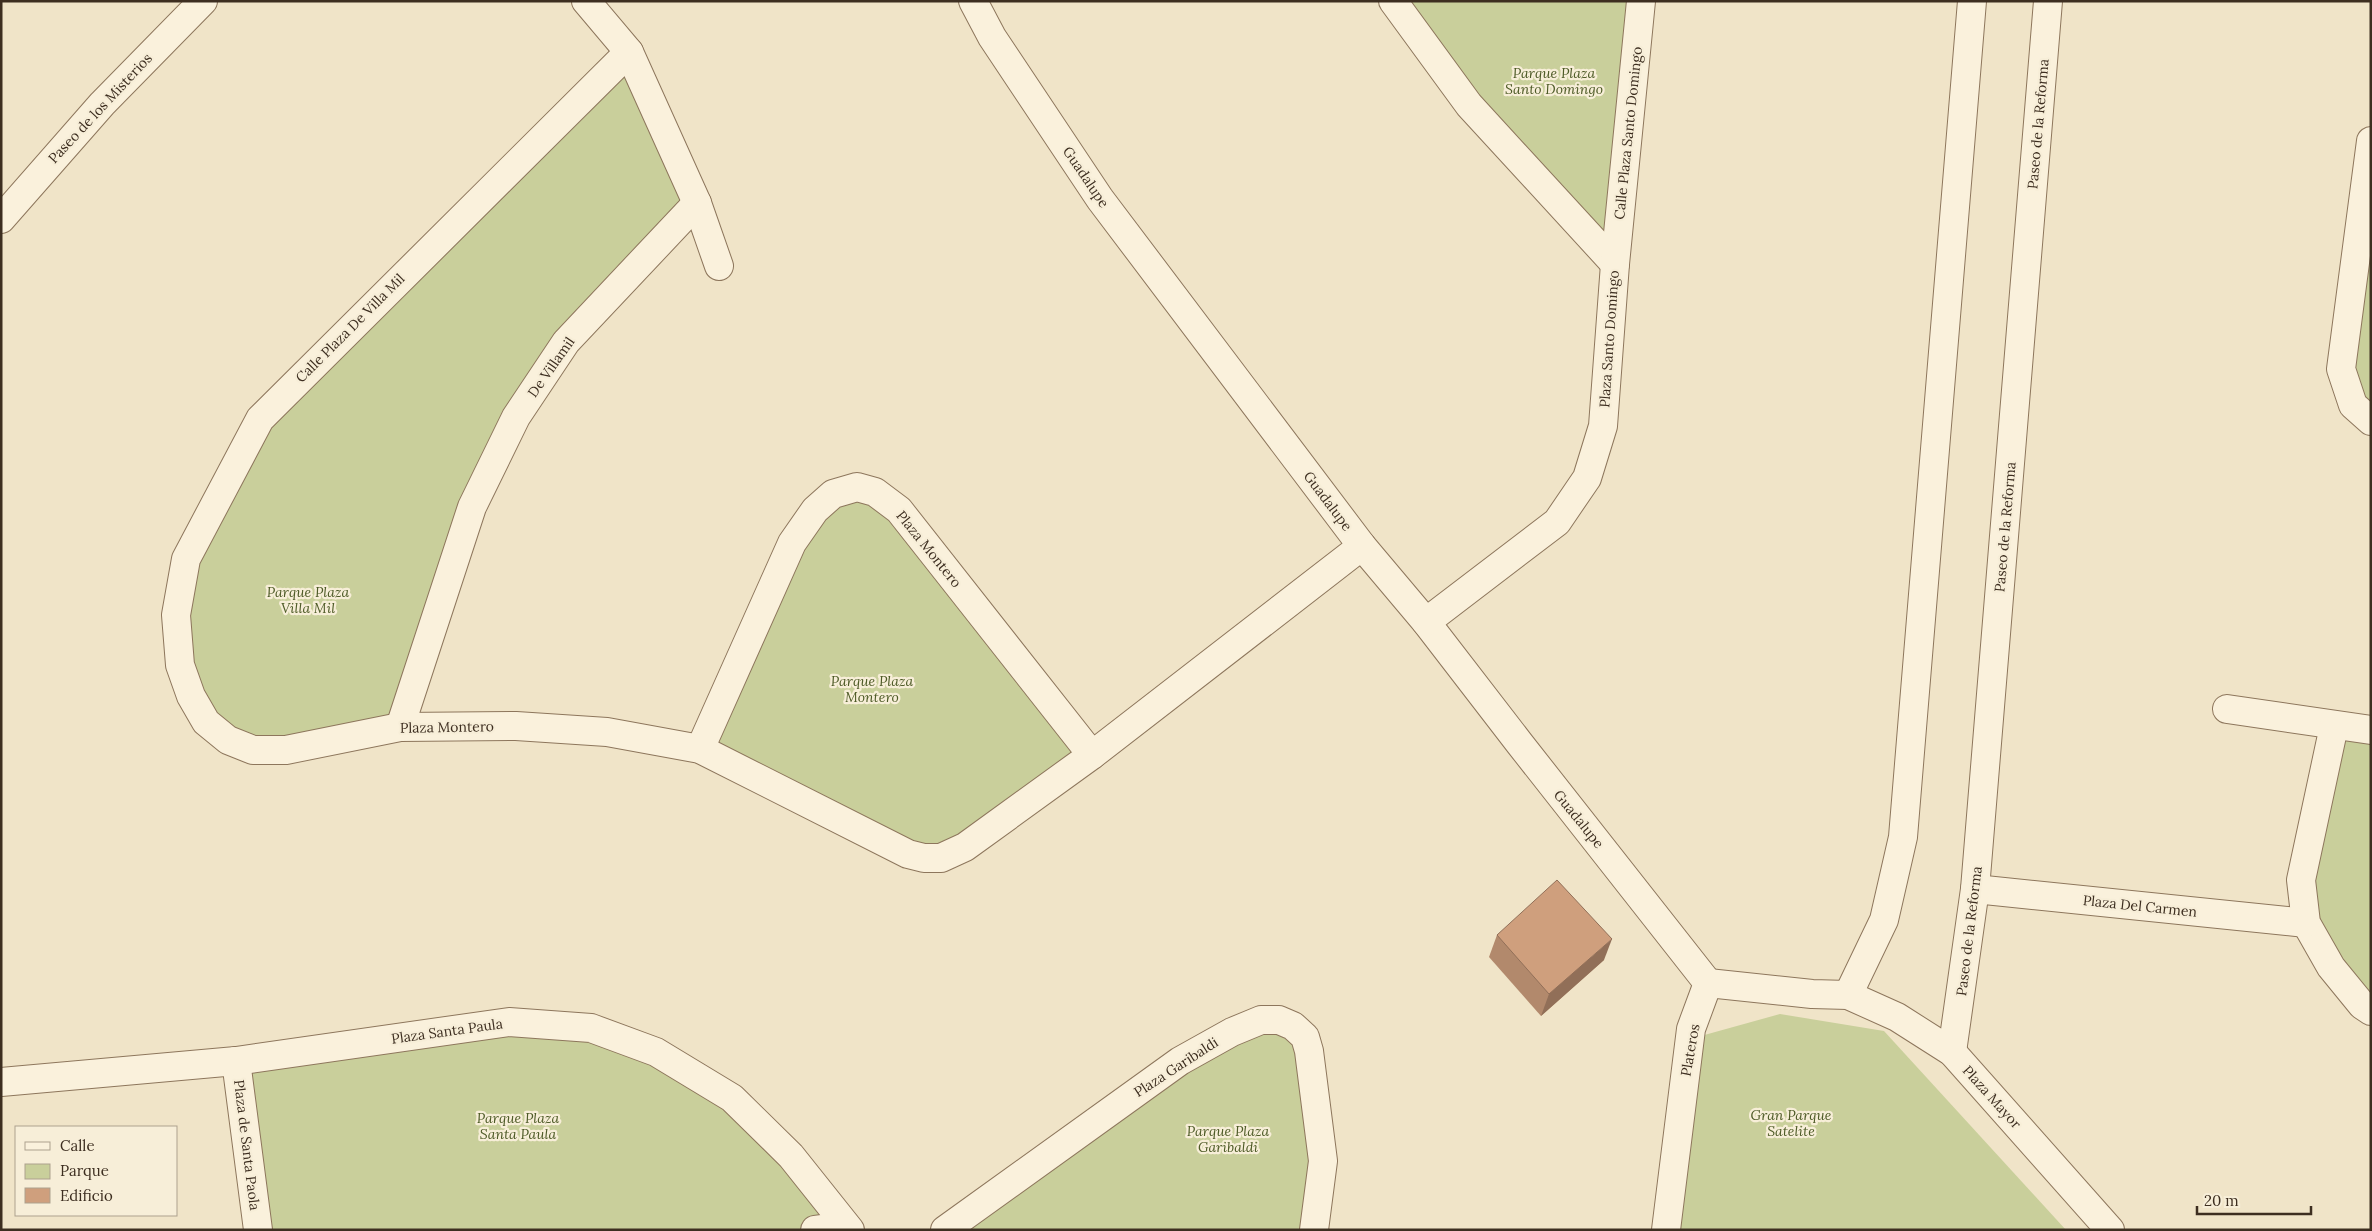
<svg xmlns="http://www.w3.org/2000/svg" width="2372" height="1231" font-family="Lora,serif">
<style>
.green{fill:#c9cf9b}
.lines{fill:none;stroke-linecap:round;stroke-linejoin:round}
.minor-casing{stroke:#8d765c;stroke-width:30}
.minor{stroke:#faf1dc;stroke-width:28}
.wall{fill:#b2896c}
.shaded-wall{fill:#916f58}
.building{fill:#cf9f7d;stroke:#916f58}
.labels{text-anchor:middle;stroke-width:4.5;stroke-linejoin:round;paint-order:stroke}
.park-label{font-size:14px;font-style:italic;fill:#4d5a26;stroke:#f7eed8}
.street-label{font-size:14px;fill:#3d2e20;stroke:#f7eed8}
</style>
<rect width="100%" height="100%" fill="#f0e4c8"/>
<g class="green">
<polygon points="1393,1 1641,1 1615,264"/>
<polygon points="629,52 697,203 516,417 400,727 286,750 206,722 176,615 260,419"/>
<polygon points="2371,141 2371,419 2341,369"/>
<polygon points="875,492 1092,755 941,858 700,749 833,494"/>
<polygon points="2334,726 2371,730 2371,1011 2306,923"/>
<polygon points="1780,1014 1884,1031 2066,1230 1677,1230 1690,1039"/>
<polygon points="1279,1020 1305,1037 1314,1230 945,1230 1180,1061"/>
<polygon points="591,1028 732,1098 846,1226 815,1230 258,1230 236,1061"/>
</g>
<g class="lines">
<g class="minor-casing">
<g id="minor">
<polyline points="586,1 629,52 697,203 719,266"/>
<polyline points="973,1 992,37 1100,199 1362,546 1426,622 1520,744 1708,983"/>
<polyline points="1393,1 1469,105 1615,264"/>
<polyline points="629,52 260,419 186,559 176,615 180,665 191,696 206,722 228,740 253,750 286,750 400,727 516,726 607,732 700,749 908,854 924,858 941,858 965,847 1092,755 1362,546"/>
<polyline points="2371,141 2341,369 2353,405 2371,421"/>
<polyline points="1,219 102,104 203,1"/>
<polyline points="1426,622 1557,522 1587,478 1603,426 1615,264 1641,1"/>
<polyline points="2227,709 2371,730"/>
<polyline points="2334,726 2301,880 2306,923 2331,967 2362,1005 2371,1011"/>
<polyline points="400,727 472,507 516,417 566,342 697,203"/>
<polyline points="700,749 792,543 815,510 833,494 857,487 875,492 899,510 1092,755"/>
<polyline points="1975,889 2306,923"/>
<polyline points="1708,983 1812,994 1848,995 1897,1017 1952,1052 2110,1230"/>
<polyline points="1848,995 1884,920 1903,837 1972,1"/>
<polyline points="1952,1052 1975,889 2048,1"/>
<polyline points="236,1061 258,1230"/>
<polyline points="1,1082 236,1061 509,1022 591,1028 656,1052 732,1098 791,1156 850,1230"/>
<polyline points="815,1230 846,1226"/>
<polyline points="945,1230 1180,1061 1232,1032 1261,1020 1279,1020 1293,1026 1305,1037 1309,1051 1323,1161 1314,1230"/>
<polyline points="1666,1230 1691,1029 1708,983"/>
</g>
</g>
<use href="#minor" class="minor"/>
</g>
<polygon class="wall" points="1497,935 1604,960 1541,1016 1489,957"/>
<polygon class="shaded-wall" points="1612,939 1604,960 1541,1016 1549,994"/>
<polygon class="building" points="1557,880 1612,939 1549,994 1497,935"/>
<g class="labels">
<g class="park-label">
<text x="1554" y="78">Parque Plaza<tspan x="1554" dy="16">Santo Domingo</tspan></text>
<text x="308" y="597">Parque Plaza<tspan x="308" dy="16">Villa Mil</tspan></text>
<text x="872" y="686">Parque Plaza<tspan x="872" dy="16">Montero</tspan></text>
<text x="1791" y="1120">Gran Parque<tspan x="1791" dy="16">Satelite</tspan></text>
<text x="518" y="1123">Parque Plaza<tspan x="518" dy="16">Santa Paula</tspan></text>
<text x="1228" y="1136">Parque Plaza<tspan x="1228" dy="16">Garibaldi</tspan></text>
</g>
<g class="street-label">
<text transform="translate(100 108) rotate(-47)" y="5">Paseo de los Misterios</text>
<text transform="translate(2038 124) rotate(-85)" y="5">Paseo de la Reforma</text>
<text transform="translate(1628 133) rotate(-84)" y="5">Calle Plaza Santo Domingo</text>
<text transform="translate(1086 177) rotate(56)" y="5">Guadalupe</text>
<text transform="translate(350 328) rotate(-45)" y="5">Calle Plaza De Villa Mil</text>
<text transform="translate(1609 339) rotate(-86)" y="5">Plaza Santo Domingo</text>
<text transform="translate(551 367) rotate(-55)" y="5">De Villamil</text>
<text transform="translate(1328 501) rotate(53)" y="5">Guadalupe</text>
<text transform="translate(2005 527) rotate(-85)" y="5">Paseo de la Reforma</text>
<text transform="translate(929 549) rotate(51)" y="5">Plaza Montero</text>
<text transform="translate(447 727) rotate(-1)" y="5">Plaza Montero</text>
<text transform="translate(1579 819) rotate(51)" y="5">Guadalupe</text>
<text transform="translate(2140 906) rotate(6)" y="5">Plaza Del Carmen</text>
<text transform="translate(1969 931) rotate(-83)" y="5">Paseo de la Reforma</text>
<text transform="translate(447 1031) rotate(-8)" y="5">Plaza Santa Paula</text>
<text transform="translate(1690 1050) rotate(-80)" y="5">Plateros</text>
<text transform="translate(1176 1067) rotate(-33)" y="5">Plaza Garibaldi</text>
<text transform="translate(1992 1097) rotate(48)" y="5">Plaza Mayor</text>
<text transform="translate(247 1145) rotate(83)" y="5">Plaza de Santa Paola</text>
</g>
</g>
<rect width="2372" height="1231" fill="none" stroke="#3d2e20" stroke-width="5"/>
<rect x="15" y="1126" width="162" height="90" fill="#f7eed8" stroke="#ada18e"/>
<rect x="25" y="1142" width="25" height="8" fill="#faf1dc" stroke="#ada18e"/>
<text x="60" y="1151" font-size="15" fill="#3d2e20">Calle</text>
<rect x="25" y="1164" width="25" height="15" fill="#c9cf9b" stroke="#ada18e"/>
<text x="60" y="1176" font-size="15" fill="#3d2e20">Parque</text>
<rect x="25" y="1188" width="25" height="15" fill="#cf9f7d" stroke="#ada18e"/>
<text x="60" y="1201" font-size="15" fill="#3d2e20">Edificio</text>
<path d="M2197 1206v8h114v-8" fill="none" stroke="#3d2e20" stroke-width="2.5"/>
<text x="2204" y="1206" font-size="15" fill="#3d2e20" stroke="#f7eed8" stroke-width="4" paint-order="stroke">20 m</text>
</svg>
